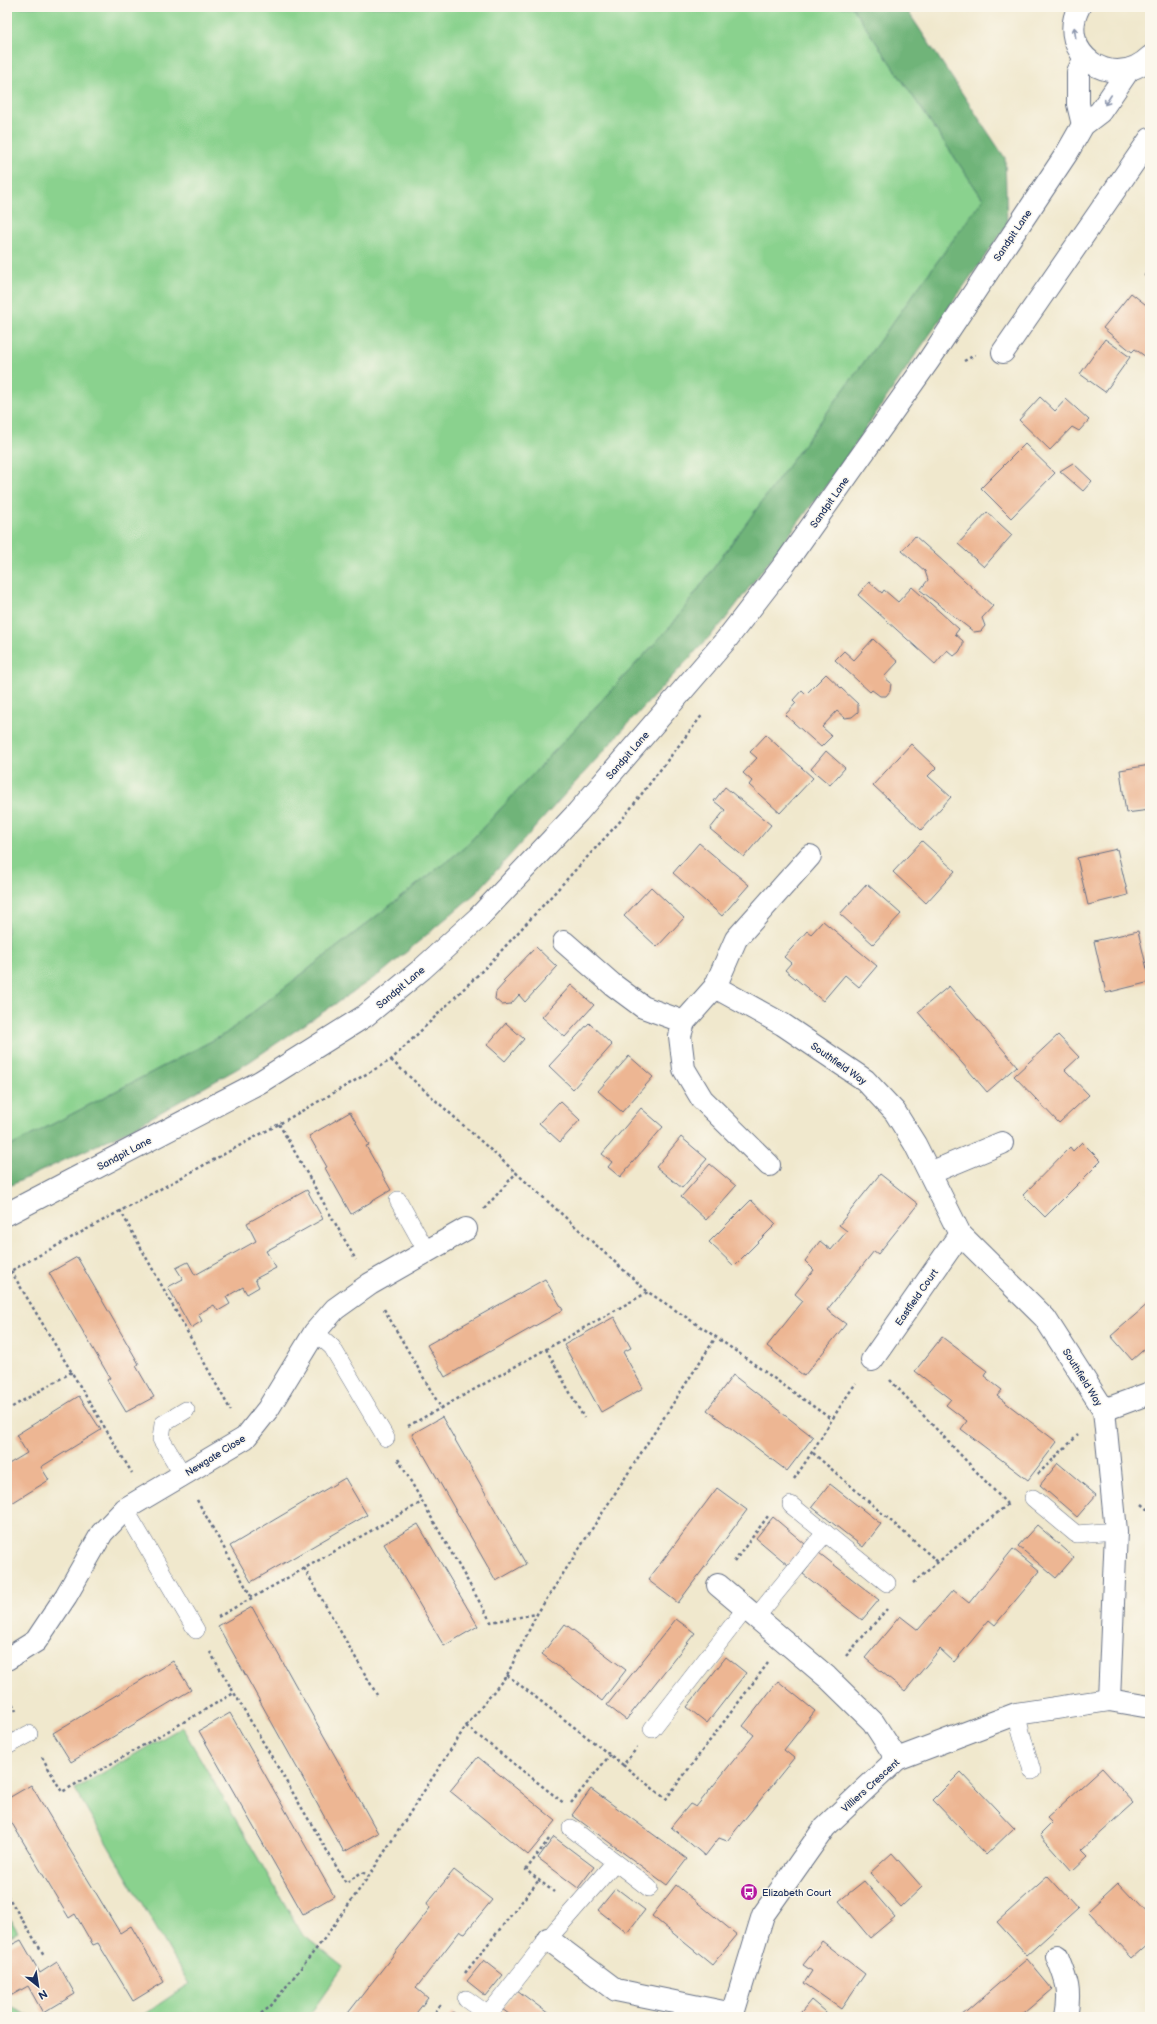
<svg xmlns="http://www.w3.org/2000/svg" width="1157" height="2024" font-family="'Balsamiq Sans',sans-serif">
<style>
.green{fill:#8ad28e;stroke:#528076}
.forest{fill:#6fb479;stroke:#45726c}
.building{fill:#edb693}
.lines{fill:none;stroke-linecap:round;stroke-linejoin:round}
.lane-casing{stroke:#667085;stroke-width:18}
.street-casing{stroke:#667085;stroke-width:24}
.secondary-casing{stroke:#667085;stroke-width:24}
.path{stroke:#667085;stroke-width:2.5;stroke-dasharray:3 3;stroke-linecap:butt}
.lane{stroke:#fff;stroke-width:17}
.street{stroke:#fff;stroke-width:22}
.secondary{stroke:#fff;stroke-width:22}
.oneway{stroke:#8d97ae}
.labels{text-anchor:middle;stroke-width:3;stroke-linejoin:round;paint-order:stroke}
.street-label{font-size:10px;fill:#1b2f5e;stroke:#fbf7ec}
.poi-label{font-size:10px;fill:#1b2f5e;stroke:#fbf7ec;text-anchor:start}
</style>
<rect width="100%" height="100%" fill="#fbf7ec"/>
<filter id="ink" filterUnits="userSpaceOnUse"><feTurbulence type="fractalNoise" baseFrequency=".025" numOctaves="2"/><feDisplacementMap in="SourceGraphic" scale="8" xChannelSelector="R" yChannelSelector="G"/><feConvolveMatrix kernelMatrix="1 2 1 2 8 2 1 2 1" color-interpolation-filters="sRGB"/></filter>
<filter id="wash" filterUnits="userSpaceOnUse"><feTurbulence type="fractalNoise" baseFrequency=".012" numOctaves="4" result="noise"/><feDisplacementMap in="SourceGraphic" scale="16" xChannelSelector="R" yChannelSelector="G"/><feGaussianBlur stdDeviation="0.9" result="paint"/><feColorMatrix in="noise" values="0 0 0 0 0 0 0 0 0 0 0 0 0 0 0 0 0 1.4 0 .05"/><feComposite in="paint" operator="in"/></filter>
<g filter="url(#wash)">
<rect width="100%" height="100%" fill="#f0e8cd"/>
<g class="green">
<polygon points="7,7 852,7 983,199 672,625 464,848 225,1034 7,1148"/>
<polygon points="182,1727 302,1934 343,1967 308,2017 140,2017 189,1984 75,1789"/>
<polygon points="7,1914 18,1932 7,1938"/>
<polygon points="7,2005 31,2017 7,2017"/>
</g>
<polygon class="forest" points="852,7 905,7 1005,158 1007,225 914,357 835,474 724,621 627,725 477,892 384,971 249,1062 131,1129 7,1187 7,1148 225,1034 464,848 672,625 983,199"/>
<g id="blocks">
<g class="building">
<polygon points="1150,270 1150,284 1144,275"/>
<polygon points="1131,293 1150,308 1150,352 1146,357 1135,349 1132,352 1103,328"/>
<polygon points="1105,339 1130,357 1105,392 1080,374"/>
<polygon points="1040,397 1055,411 1066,399 1089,420 1079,431 1072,427 1050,450 1019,420"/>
<polygon points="1025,444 1055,473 1011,518 981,488"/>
<polygon points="1073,463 1092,481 1083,491 1060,471"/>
<polygon points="987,512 1012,535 984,567 958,544"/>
<polygon points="915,536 993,606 982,618 985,626 981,631 974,632 920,590 928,580 925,571 902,551"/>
<polygon points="869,582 882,593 884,590 898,602 912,587 959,629 955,634 963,641 963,645 959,652 954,656 947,650 935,664 858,595"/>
<polygon points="873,639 898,662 884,677 891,683 890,691 886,696 880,696 872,690 870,692 835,660 844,651 854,660"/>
<polygon points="826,674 858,704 858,712 852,717 845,718 837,711 822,727 832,736 821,747 785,715 796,703 793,700 802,690 806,694"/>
<polygon points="766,735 813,778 780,813 749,785 752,781 743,773 757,758 750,752"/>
<polygon points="911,744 936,768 928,776 951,797 921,830 873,785"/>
<polygon points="826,751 845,768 830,785 811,769"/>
<polygon points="1150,765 1150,810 1126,813 1120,770"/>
<polygon points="725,787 771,825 744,857 710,829 725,810 714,801"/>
<polygon points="922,841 955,871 926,903 893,872"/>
<polygon points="699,843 749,885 722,916 673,873"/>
<polygon points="1117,849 1128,895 1088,905 1077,858"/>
<polygon points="867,884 901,914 873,944 840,914"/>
<polygon points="651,887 684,918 657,947 624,916"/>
<polygon points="823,921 877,966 859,987 845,975 823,1001 785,970 791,963 784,957 807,931 811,934"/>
<polygon points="1138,931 1150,982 1106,993 1094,941"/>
<polygon points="536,947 557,967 525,1002 519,995 511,1004 502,1005 495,999 496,992 505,982 503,981"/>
<polygon points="571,985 594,1005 565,1037 542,1017"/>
<polygon points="949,986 1017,1066 987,1092 918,1012"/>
<polygon points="506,1023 524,1039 505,1061 487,1045"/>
<polygon points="589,1023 612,1045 573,1089 549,1066"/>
<polygon points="1058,1035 1079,1057 1065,1070 1089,1095 1059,1123 1014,1076"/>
<polygon points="629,1056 653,1077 622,1112 598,1091"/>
<polygon points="560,1101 580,1120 560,1142 539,1123"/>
<polygon points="641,1108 663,1127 620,1177 608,1167 612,1162 602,1154"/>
<polygon points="350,1112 369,1145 366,1146 391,1190 351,1214 325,1168 327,1167 309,1136"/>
<polygon points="681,1137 707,1159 682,1188 656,1167"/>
<polygon points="1082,1142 1101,1161 1045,1217 1023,1195 1070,1147 1073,1151"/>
<polygon points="710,1164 736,1186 706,1220 681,1197"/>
<polygon points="880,1174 918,1204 878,1254 874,1251 827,1310 846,1324 804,1376 767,1346 803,1301 795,1294 814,1270 805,1261 820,1241 831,1250 847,1231 839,1225"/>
<polygon points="307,1190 323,1219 266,1251 276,1268 255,1279 259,1287 247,1294 243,1287 226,1297 230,1304 218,1311 214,1305 198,1314 202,1321 191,1328 168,1287 183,1279 176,1268 188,1262 195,1275 256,1241 247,1223"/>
<polygon points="751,1200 776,1224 734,1266 709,1242"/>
<polygon points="77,1257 139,1364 136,1366 154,1397 126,1412 107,1380 110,1378 49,1273"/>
<polygon points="545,1279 563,1310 445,1377 427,1345"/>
<polygon points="1150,1302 1150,1344 1132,1360 1111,1336"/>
<polygon points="614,1317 631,1348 623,1352 643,1388 601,1412 564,1345"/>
<polygon points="942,1337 987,1371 984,1376 1002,1390 997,1396 1057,1442 1028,1480 961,1429 967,1421 946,1405 951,1399 915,1371"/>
<polygon points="733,1375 813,1437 787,1471 707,1410"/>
<polygon points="79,1396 101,1430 41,1467 49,1480 7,1506 7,1465 27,1453 16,1435"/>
<polygon points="442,1417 526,1564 496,1581 412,1434"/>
<polygon points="1058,1463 1096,1495 1077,1517 1040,1485"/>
<polygon points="345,1478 367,1515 251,1582 230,1546"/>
<polygon points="830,1484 881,1524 863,1547 812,1507"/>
<polygon points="717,1488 747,1510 678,1603 648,1580"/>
<polygon points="773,1517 805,1544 788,1565 756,1538"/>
<polygon points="418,1524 478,1626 444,1646 384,1544"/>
<polygon points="1037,1525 1074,1557 1056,1578 1018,1546"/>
<polygon points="1013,1549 1040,1571 995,1625 989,1620 954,1662 940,1649 905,1691 865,1658 900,1616 918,1630 953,1590 969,1603"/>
<polygon points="819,1553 879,1600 862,1620 803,1574"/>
<polygon points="252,1607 378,1833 344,1852 218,1626"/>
<polygon points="676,1619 695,1633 626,1720 607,1705"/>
<polygon points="565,1624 626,1670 602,1701 542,1654"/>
<polygon points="726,1657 746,1673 707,1723 687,1707"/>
<polygon points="173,1661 191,1690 71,1762 53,1733"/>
<polygon points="778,1681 815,1711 784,1750 794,1758 727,1841 719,1838 705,1856 671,1827 690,1804 696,1807 754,1735 743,1726"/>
<polygon points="230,1713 334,1896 303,1914 199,1731"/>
<polygon points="478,1757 556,1821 528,1855 450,1791"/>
<polygon points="1102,1768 1134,1803 1082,1850 1088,1856 1072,1871 1040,1835 1052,1823 1047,1818"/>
<polygon points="961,1772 1014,1828 986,1855 933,1800"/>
<polygon points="31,1785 120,1933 131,1926 164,1982 133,2001 98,1943 93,1945 75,1914 69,1918 7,1815 7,1799"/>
<polygon points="591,1789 687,1859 667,1885 572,1815"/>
<polygon points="554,1837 594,1867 578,1888 538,1858"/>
<polygon points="892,1853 922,1887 901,1907 870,1873"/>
<polygon points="454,1870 492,1900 465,1933 460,1931 416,1988 428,1998 413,2017 345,2017 430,1908 427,1903"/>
<polygon points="1048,1876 1078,1909 1027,1955 997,1922"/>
<polygon points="864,1881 895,1917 870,1938 839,1901"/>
<polygon points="1118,1883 1150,1917 1150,1942 1132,1958 1088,1911"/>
<polygon points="676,1885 737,1935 712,1965 652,1916"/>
<polygon points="616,1888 645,1910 627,1933 598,1910"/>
<polygon points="21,1940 40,1973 57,1962 75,1994 43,2013 28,1986 12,1995 7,1987 7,1947"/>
<polygon points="822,1941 865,1974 841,2009 804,1983 812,1971 803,1965"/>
<polygon points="1027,1959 1052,1989 1019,2017 960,2017"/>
<polygon points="484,1960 503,1975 486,1996 467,1981"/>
<polygon points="517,1990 553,2017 513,2017 502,2009"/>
<polygon points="811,2000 831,2017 797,2017"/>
<polygon points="453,2012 459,2017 449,2017"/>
</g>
</g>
</g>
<g filter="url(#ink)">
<use href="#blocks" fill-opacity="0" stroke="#667085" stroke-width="1"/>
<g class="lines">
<g class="lane-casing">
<g id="lane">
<polyline points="398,1200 427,1252"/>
<polyline points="315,1332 332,1347 386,1438"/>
<polyline points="183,1475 161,1439 163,1424 186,1410"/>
<polyline points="1033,1498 1076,1534 1116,1531"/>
<polyline points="791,1505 887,1583"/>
<polyline points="125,1509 196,1630"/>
<polyline points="757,1616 825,1533"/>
<polyline points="1016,1714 1032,1771"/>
<polyline points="652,1729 746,1608"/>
<polyline points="7,1746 29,1734"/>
<polyline points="571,1828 649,1888"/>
<polyline points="466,1999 491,2017"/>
<polyline points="488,2015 548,1939 615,1862"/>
</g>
</g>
<g class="street-casing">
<g id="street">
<polyline points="1003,352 1150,139"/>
<polyline points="564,942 612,984 643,1007 684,1022"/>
<polyline points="715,987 782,1024 865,1080 895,1112 915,1144 960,1234 1045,1318 1104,1410 1116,1531 1109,1700"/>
<polyline points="769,1165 702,1099 684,1069 680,1036 684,1022 715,987 736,939 810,856"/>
<polyline points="930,1173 1002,1143"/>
<polyline points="872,1360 960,1234"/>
<polyline points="1104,1410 1150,1393"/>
<polyline points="718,1585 827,1677 873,1722 897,1759"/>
<polyline points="7,1659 36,1641 66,1596 102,1533 125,1509 245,1438 268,1409 315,1332 335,1309 370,1284 466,1229"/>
<polyline points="548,1939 616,1990 733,2014"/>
<path d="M1057,1956c10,25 14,34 9,61"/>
<polyline points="732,2017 763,1915 825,1827 897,1759 1016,1714 1109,1700 1150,1707"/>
</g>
</g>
<g class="secondary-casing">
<g id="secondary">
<path d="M1079,7c-24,46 34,86 71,50"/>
<polyline points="1083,125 1078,104 1078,72 1085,58"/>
<polyline points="7,1214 260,1082 365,1016 422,969 478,918 578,812 726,640 784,565 929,360 1067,153 1083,125 1100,112 1128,71"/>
</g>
</g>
<g class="path">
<polyline points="964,361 975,355"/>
<polyline points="391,1060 648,1292 716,1337 831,1419"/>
<polyline points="279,1124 356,1260"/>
<polyline points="484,1209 517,1172"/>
<polyline points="120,1210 231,1411"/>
<polyline points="11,1271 132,1473"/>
<polyline points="7,1273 279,1124 391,1060 490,963 624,817 703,714"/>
<polyline points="384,1309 441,1408 648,1292"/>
<polyline points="546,1349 584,1418"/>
<polyline points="890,1380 1007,1504"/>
<polyline points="7,1410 72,1372"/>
<polyline points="408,1426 441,1408"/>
<polyline points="813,1453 938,1562"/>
<polyline points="398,1459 491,1622 537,1614"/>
<polyline points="1038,1474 1078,1435"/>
<path d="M794,1479c22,-31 40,-65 62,-96"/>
<polyline points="197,1500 252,1598"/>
<polyline points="1142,1504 1150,1511"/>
<polyline points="734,1562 768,1516"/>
<polyline points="304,1568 377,1695"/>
<polyline points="913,1583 1008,1504"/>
<polyline points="218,1617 422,1502"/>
<polyline points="210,1652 346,1883 362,1872 369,1876"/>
<polyline points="846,1656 887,1609"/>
<polyline points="507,1675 623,1765 637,1748"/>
<polyline points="7,1693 16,1711"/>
<polyline points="466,1726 565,1804"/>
<polyline points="42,1757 62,1792 234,1693"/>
<polyline points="623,1765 666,1799 768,1663"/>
<polyline points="571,1803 610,1755"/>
<polyline points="549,1839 526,1870 554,1892"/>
<polyline points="7,1895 44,1955"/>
<polyline points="465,1973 539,1880"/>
<polyline points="256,2017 270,2007 324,1939 369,1876 466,1726 507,1675 537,1614 716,1337"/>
<polyline points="432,2017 441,2004"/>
</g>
<use href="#lane" class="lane"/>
<use href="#street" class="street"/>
<use href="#secondary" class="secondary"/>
</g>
<defs><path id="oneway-shaft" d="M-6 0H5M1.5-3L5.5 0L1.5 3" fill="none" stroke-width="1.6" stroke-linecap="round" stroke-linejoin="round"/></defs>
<g class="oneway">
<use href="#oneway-shaft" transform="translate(1075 33) rotate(-98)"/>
<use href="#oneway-shaft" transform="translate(1108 100) rotate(123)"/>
</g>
</g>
<defs>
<g id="bus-disc" transform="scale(0.9)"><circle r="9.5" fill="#b5179e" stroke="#fbf7ec"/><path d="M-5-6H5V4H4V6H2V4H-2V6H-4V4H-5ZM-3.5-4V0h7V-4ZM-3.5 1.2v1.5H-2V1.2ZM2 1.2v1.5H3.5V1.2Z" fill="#fff"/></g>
</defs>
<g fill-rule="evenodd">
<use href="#bus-disc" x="749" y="1892"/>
</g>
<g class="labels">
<g class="street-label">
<text transform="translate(1012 235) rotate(-56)" y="4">Sandpit Lane</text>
<text transform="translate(829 502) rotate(-55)" y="4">Sandpit Lane</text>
<text transform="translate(627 755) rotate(-49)" y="4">Sandpit Lane</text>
<text transform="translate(400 987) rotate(-40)" y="4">Sandpit Lane</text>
<text transform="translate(839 1063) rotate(35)" y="4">Southfield Way</text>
<text transform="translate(124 1153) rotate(-28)" y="4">Sandpit Lane</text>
<text transform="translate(916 1297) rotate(-55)" y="4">Eastfield Court</text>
<text transform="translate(1083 1377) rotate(58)" y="4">Southfield Way</text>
<text transform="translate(215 1455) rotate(-32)" y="4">Newgate Close</text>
<text transform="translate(870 1785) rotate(-42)" y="4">Villiers Crescent</text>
</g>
<g class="poi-label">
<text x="762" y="1896">Elizabeth Court</text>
</g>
</g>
<rect width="1157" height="2024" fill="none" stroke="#fbf7ec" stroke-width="24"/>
<g transform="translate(38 1986) rotate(150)" stroke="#fbf7ec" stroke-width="3" paint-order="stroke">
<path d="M0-3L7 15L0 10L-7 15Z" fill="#1b2f5e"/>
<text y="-6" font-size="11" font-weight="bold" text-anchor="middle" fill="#1b2f5e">N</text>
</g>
</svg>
